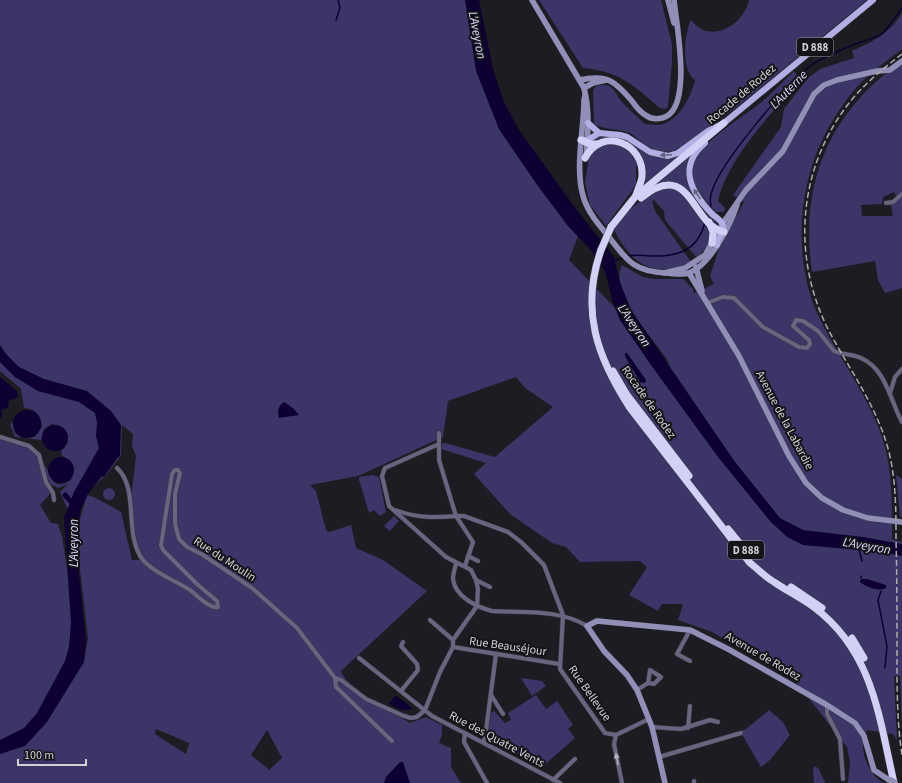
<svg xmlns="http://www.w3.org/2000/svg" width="902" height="783" font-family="'Source Sans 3',sans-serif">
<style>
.green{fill:#3c3568;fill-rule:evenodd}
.water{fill:#0e0030}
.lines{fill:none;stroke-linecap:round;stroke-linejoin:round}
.stream{stroke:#0e0030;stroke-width:1.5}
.canal{stroke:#0e0030;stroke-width:5}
.street-casing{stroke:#39393f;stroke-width:5}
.secondary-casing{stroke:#39393f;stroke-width:6}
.primary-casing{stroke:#39393f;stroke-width:7}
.highway-casing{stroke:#39393f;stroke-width:8}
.street{stroke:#67657f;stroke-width:4}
.secondary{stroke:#918fb8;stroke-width:5.5}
.primary{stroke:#b2afe5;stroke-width:6}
.highway{stroke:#d2d0f7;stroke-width:7}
.rail{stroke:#acabaf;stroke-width:1.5;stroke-dasharray:6 3;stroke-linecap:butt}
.secondary-bridge-casing{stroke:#39393f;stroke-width:6;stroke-linecap:butt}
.highway-bridge-casing{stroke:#39393f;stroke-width:8;stroke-linecap:butt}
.secondary-bridge{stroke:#918fb8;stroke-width:5.5}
.highway-bridge{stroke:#d2d0f7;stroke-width:7}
.oneway{fill:#62617e}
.oneway2{fill:#b2b1bb}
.labels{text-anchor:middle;stroke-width:4;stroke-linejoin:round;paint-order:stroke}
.shield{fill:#131318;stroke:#99989c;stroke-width:1}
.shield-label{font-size:11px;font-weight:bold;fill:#d2d1d5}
.street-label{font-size:12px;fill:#d2d1d5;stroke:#131318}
.water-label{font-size:13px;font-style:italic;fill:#d9d8fb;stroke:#131318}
</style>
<rect width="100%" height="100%" fill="#1c1c22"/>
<g class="green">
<path d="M0,0h465l34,129 39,57 40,50 -9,24 102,106c-12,-24 -64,-70 -49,-101l21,12 12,2h28l10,10 1,4 20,-9 -4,-8 9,-27 25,-47 -11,-7 48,-68 3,-18 24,-31 12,-9 34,-11 -2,-7c22,-10 37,-17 50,-38v36c-15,12 -33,24 -46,39 -39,46 -57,99 -54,159 1,19 5,40 12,59 19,45 52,84 68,131 11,33 10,68 10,102l10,3v186l-2,-52h-6l3,64 -4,-6 -26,-4c-1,5 -3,11 -4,16 0,14 9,31 21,37h-36l2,-21 -3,-15 -55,-70 -80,-45 -34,-12 5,-16h-21l-4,7 -29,-16 18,-28 -7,-6 -60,1 -14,-15 -14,-4 -42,-29 -36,-40 12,-11 -45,-14 1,-5 3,-1 50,14 58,-50 -28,-19 -9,-11 -68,24 -5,36 -85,39 -48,9 6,6 10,39 3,2 22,-7 5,23 27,12 44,31 -86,80c6,19 52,41 69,52l16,-6 16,8v10l-3,8 12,5v19l10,16h-461v-344l30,10 7,6 3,5 10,34 -10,11 11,18 7,1 4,13 21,129 5,-27 -10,-87 2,-33 7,-24 7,2 27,15 11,48h7l-8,-62 5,-42 -4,-10 1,-12 -11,-9 -1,30 -14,19 -39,36 -8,-18 8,-8 -10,4 -8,-4 -5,-12 -1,-7c9,8 6,28 27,15l3,-12 -5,-8 -7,-4 -1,-5c13,-10 6,-25 -9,-27l-8,5 -3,11 -26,-3 -5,-13 2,-2 3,11 7,5 12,-1 8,-10c-1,-12 -6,-18 -18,-19l-3,-19 -21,-18zM156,729l33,14 -3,11 -31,-20zM267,730l15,28 -12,11 1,2 -20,-16z"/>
<path d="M539,0h122l11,44v18l-4,44 -2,3 -6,-1c-28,-23 -38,-36 -77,-40z"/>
<path d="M749,0h118l-130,107 -61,43c-13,5 -26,-1 -36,-9 -3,-2 -6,-6 -10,-8 -13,-5 -22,-2 -36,-9l-1,-34 3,-4c19,-5 18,8 28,18 6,7 14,13 21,20 5,0 13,2 18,0 18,-6 28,-28 32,-44 -14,-9 -11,-46 -4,-60 19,25 52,6 58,-20z"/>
<path d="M902,61v131l-6,4 -2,-4 -11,5 -1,7 -21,1 1,11h31l-2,-11 11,-9v92l-17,5 -7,-13 -3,-19 -63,11c-13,-88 17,-160 90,-211z"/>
<path d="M794,71l7,10c-29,30 -74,79 -83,120l7,7 -1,4h-9c-10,-13 -25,-27 -23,-45 2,-20 50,-50 66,-62 13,-10 24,-23 36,-34z"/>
<polygon points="602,136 618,136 629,140 644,151 680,155 642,186 644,176 634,149 606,138 590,141"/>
<path d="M601,144c22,0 27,3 38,22h-3v19l-30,41 -16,-21 -5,-22 4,-27z"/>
<path d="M691,154l-3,9 8,34 23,29h-4c-14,-18 -32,-50 -60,-42z"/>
<path d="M664,187l15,3 33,42 -4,13 -11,13 -32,-38 -1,-9 -10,-11 -2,1 3,10 36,51c-38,18 -60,1 -77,-32 12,-21 29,-32 50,-43z"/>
<polygon points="372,475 379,477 386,512 380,516 374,510 369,513 359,480 359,477"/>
<polygon points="896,475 902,479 902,517 900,516"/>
<circle cx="109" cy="494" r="6"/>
<polygon points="394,516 399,521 390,531 384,526"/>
<polygon points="521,678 542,681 546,686 532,696"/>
<polygon points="536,695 546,709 557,701 573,725 568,729 575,738 542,767 492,740 493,733 488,732 491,713 494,711 505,723 511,720 508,713"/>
<polygon points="769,710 783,722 790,735 770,760 761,767 740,731 746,729"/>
<polygon points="815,766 819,769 825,783 814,783 813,769"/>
</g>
<g class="water">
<polygon points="465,0 479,0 493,69 504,102 519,130 576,209 614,257 620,282 631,310 735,462 780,518 803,530 863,537 902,544 902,556 881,552 803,545 787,537 770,521 718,457 651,365 620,320 613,303 605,271 590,249 568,226 538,186 499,129 476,71"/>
<polygon points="0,345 6,354 19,367 44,379 87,391 111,411 121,425 120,456 115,459 113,458 106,467 106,471 88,494 80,511 76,545 86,641 84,662 47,722 25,746 0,754 0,740 24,728 37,713 65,661 69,647 71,623 64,518 74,492 99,448 96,436 97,423 95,413 79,402 38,391 15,377 0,362"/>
<polygon points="625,353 627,353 646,380 645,383 640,382 625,356"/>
<polygon points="0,377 17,391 18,396 15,399 9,400 8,408 1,410 2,416 0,419"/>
<path d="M284,402l10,7 5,6 -20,3c-2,-7 -1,-12 5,-16z"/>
<circle cx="27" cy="424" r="14"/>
<circle cx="55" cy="438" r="13"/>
<circle cx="61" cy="470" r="13"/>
<path d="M861,579h6l19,6v3c-8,4 -20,-1 -26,-6z"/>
<polygon points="397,696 412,708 410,710 401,710 389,704 394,697"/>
<polygon points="400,762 403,762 410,783 384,783 386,777"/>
</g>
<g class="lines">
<g class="stream">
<polyline points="336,20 340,8 338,0"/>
<path d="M711,206c-1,-4 -1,-11 1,-15 9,-29 76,-109 101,-127 19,-13 45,-20 67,-29l5,-4 17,-23"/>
<path d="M628,256c7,-2 15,0 22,0 27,1 48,-5 55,-34"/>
<polyline points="615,260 623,258"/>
<polyline points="859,549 862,561"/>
<polyline points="861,576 861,578"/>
<polyline points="881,591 878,600 887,646 885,668"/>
</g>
<g class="canal">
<polyline points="103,474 117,454"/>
<polyline points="65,495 75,506"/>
</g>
<g class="street-casing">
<g id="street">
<polyline points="886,203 893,202 902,194"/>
<path d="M707,303l16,-6 11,1 29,29 36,20 8,1 3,-4 -1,-4 -16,-14 3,-6 7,1 15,10 16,20c9,4 19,3 27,7 25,11 29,42 41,64"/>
<polyline points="890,393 895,377 902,369"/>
<polyline points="439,433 439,460 456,516 464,516 508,532 521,542 544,565 563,615 560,669 605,733 616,735 649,719"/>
<polyline points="0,437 29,446 39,455 46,482 53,493 54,500"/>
<polyline points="439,444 385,468 382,476 389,506 446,557 471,570 476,580 478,589 477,606"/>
<path d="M117,468c23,21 6,67 26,92 11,13 33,21 47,30 7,5 19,19 28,17l-1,-6 -19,-16 -35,-35 -2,-5 11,-71 3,-4h3l2,3 -5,21v30l4,15 8,8 16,8 49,33 45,40 38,50"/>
<path d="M395,510c21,8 40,8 61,6l17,26 -8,24"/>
<polyline points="468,556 478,561"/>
<path d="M456,564c-1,4 -3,10 -3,15 2,18 24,28 39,32 31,2 68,-2 95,15"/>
<polyline points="476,580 490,587"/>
<polyline points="430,620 453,640"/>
<polyline points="453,647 559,664"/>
<polyline points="359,658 432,716 560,783"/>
<polyline points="690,661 677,654 690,630"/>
<polyline points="335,678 341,680 366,699 404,716 411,718 417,717 425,710 440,672 453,647 453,640 477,606"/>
<polyline points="335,678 336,687 392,741"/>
<polyline points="637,690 648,683 650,670 661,677 654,684 648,683"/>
<polyline points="401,691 418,670 417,664 401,646 403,642"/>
<polyline points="491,695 503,714"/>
<polyline points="827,705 827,714 840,739 843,779"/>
<polyline points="652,727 681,729 710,720 718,722"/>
<polyline points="688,728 690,706"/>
<polyline points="465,733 464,742 487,783"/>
<polyline points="616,735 614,744 622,783"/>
<polyline points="483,742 485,738 496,654"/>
<polyline points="659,757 741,733"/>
<polyline points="553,780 575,759"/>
<polyline points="694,781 694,783"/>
</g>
</g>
<g class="secondary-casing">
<g id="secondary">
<path d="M532,0l52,88c6,24 4,45 2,69"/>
<polyline points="668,0 674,23"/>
<path d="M580,80c27,-6 35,1 52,21 4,6 9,12 15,15 4,3 10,3 15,2 32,-7 14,-95 12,-118"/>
<polyline points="584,88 593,83 606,80"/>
<path d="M585,95l-1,5c0,30 -10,70 0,99 5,15 16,27 25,38 19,25 26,35 58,36 7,1 15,2 22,0 21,-8 41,-47 48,-68"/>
<polyline points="696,267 702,291"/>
<polyline points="664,273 685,268 705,255 723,223 746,190 783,151 814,94 824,85 837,80 877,71 890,70 902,61"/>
<polyline points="689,273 739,356 789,456 806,483 822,498 843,510 868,518 902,522"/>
<polyline points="665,783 652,727 637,690 627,675 604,651 587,626 597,621 690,630 728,649 827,705 855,723 864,736 874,770 889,780"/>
</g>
</g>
<g class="primary-casing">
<g id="primary">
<polyline points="588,123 599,133"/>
<polyline points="582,140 588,140 599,133 620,135 627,137 650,152 668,156 678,153 708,131 724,123 873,0"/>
<path d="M705,143c-28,24 -14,49 7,71 4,3 10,7 11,11 2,6 -6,14 -6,20"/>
</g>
</g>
<g class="highway-casing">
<g id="highway">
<polyline points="581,140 590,144 597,144"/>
<path d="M585,158c18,-33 60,-14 57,19 -1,6 -4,12 -6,18"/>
<path d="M641,198c50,-41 50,27 83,34"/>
<polyline points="709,222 713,232 712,243"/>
<polyline points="611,227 635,197 724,123"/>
<path d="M601,250c-21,60 -4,107 29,158l120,155c8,6 15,14 24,19 13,9 28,16 41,26 58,44 64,109 79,175"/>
<polyline points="613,371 627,395 689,476"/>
<polyline points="728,529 747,552"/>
<polyline points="791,587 822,608"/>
<polyline points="852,638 864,658"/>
</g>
</g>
<use href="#street" class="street"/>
<use href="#secondary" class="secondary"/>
<use href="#primary" class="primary"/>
<use href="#highway" class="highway"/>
<path class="rail" d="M902,54c-17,13 -34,27 -48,43 -56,66 -64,158 -25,234 24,45 55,85 63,136 4,24 4,48 4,72 1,39 1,78 1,118 0,32 0,65 5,98"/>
<g class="secondary-bridge-casing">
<polyline id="secondary-bridge" points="889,780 895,783"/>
</g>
<g class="highway-bridge-casing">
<polyline id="highway-bridge" points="601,250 611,227"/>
</g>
<use href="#secondary-bridge" class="secondary-bridge"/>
<use href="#highway-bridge" class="highway-bridge"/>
</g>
<defs><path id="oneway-solid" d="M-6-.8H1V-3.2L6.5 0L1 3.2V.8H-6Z"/></defs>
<g class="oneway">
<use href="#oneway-solid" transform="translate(666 155) rotate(178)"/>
<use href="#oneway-solid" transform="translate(697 194) rotate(-124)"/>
</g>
<use class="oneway2" href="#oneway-solid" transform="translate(617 759) rotate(-101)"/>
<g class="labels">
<g class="shield">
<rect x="797" y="38" width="36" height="18" rx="3"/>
<rect x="728" y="541" width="36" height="18" rx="3"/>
</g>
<g class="shield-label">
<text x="815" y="51">D 888</text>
<text x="746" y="554">D 888</text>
</g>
<g class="street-label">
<text transform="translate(741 94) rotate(-40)" y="4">Rocade de Rodez</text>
<text transform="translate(649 402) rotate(55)" y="4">Rocade de Rodez</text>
<text transform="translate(785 420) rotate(62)" y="4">Avenue de la Labardie</text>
<text transform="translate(225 559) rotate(33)" y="4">Rue du Moulin</text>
<text transform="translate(508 646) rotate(8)" y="4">Rue Beauséjour</text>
<text transform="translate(763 656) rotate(30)" y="4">Avenue de Rodez</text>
<text transform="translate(590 693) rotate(55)" y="4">Rue Bellevue</text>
<text transform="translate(497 739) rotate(28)" y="4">Rue des Quatre Vents</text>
</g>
<g class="water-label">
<text transform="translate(478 35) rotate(79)" y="5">L'Aveyron</text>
<text transform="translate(788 89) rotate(-46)" y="5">L'Auterne</text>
<text transform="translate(635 325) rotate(56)" y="5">L'Aveyron</text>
<text transform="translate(73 543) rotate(-90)" y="5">L'Aveyron</text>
<text transform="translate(867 545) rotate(10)" y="5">L'Aveyron</text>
</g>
</g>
<path d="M18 759v6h68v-6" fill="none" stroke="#d2d1d5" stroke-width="2"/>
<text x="24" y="759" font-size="12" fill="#d2d1d5" stroke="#131318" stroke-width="3" paint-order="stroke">100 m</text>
</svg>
